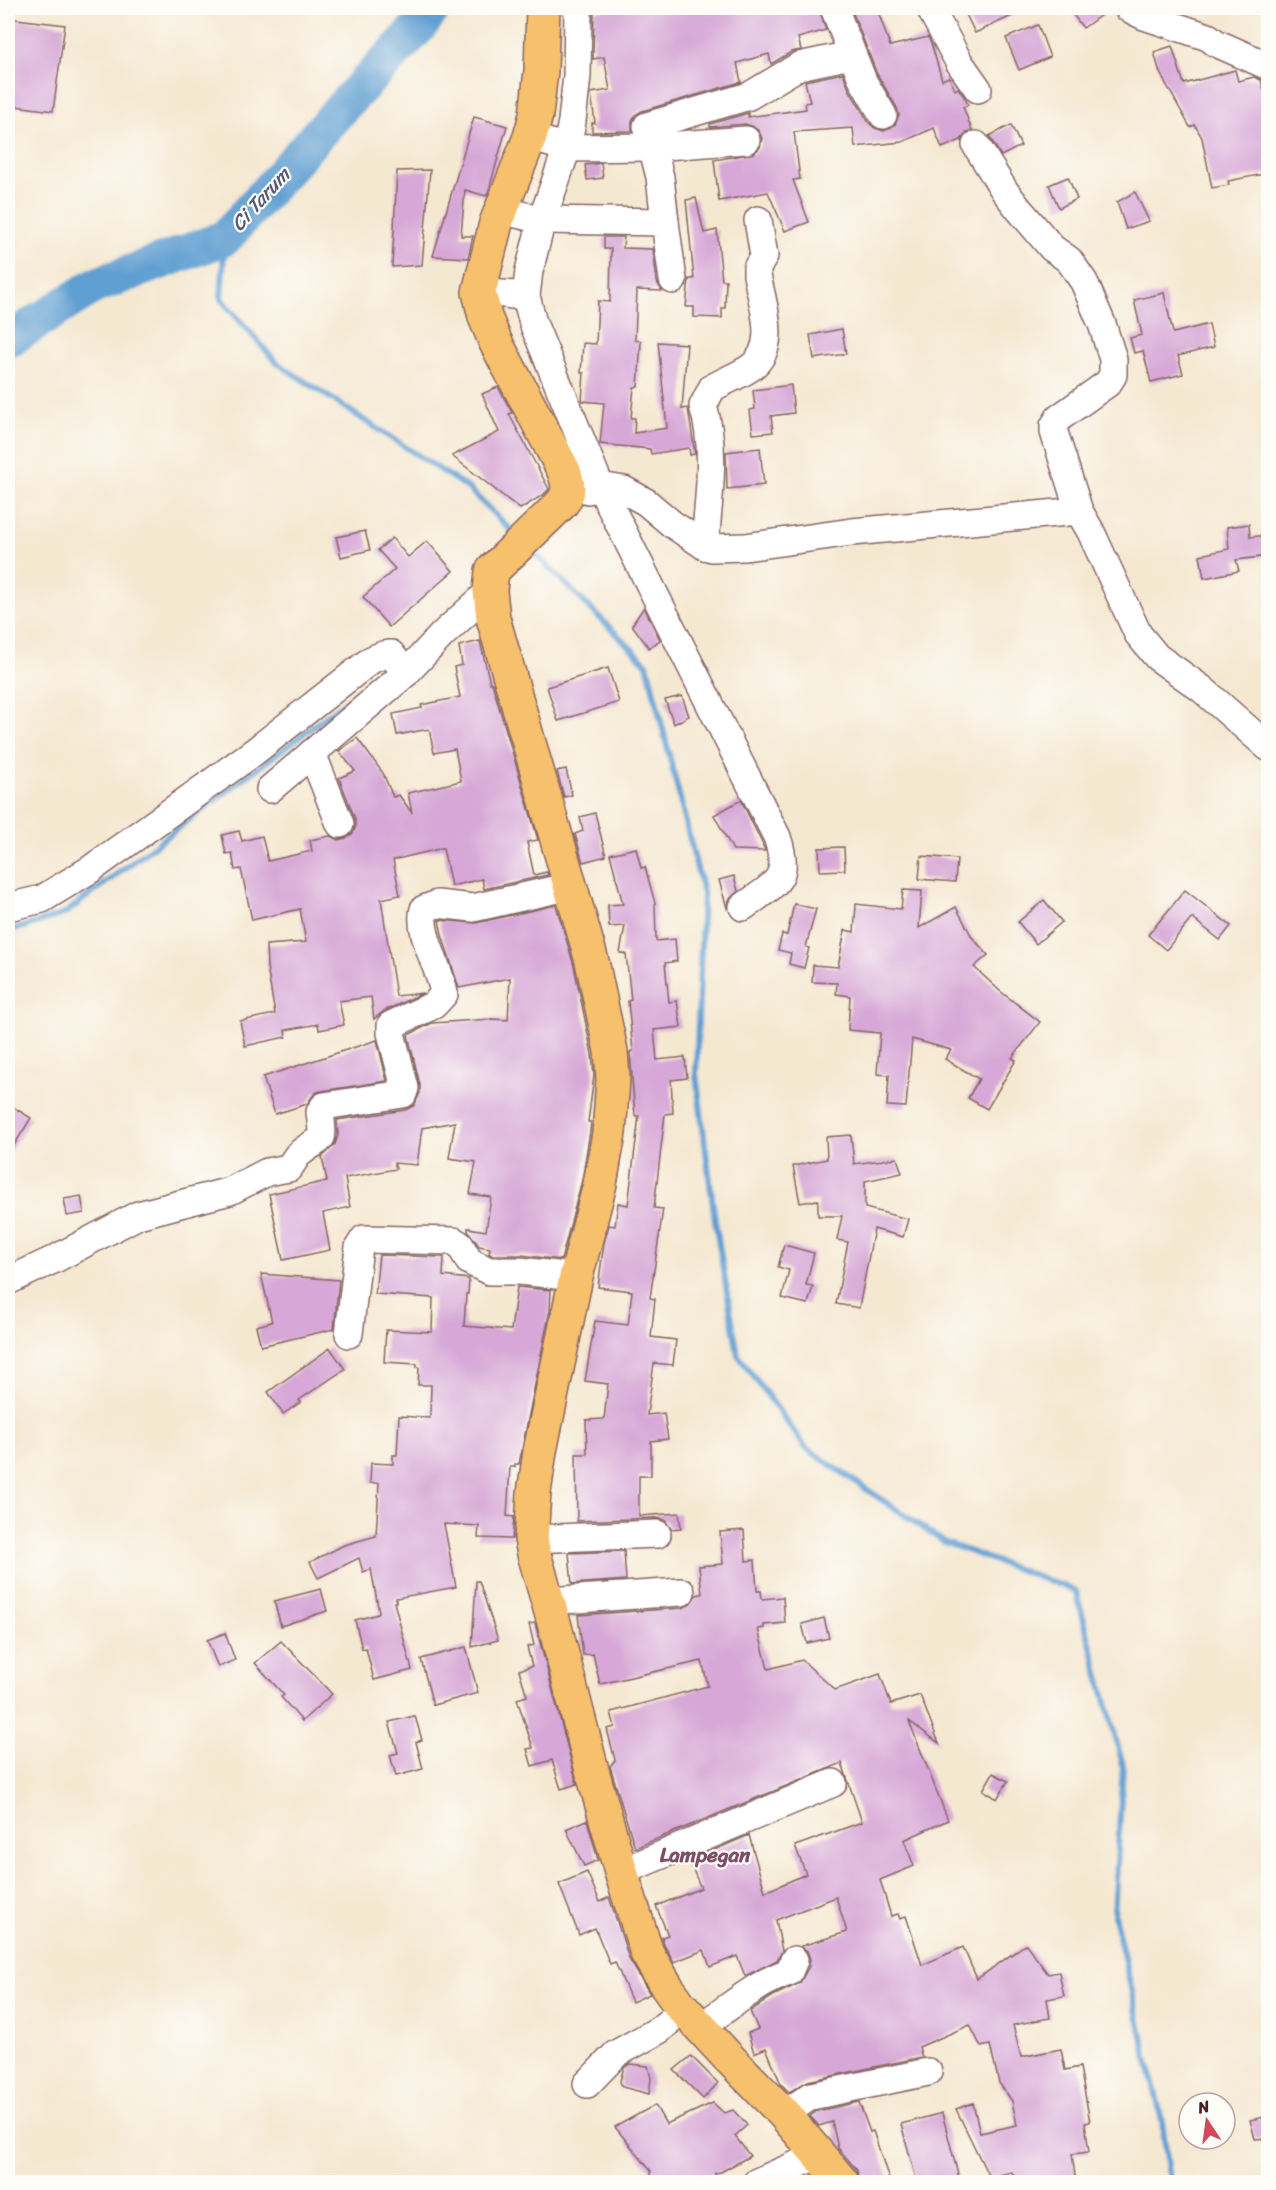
<svg xmlns="http://www.w3.org/2000/svg" width="1276" height="2190" font-family="Sriracha,sans-serif">
<style>
.lines{fill:none;stroke-linecap:round;stroke-linejoin:round}
.stream{stroke:#619fd2;stroke-width:6}
.river{stroke:#619fd2;stroke-width:36}
.building{fill:#d7a8d7}
.minor-casing{stroke:#866565;stroke-width:30}
.major-casing{stroke:#866565;stroke-width:36}
.minor{stroke:#fff;stroke-width:27}
.major{stroke:#f7c06c;stroke-width:33}
.labels{text-anchor:middle;stroke-width:4.5;stroke-linejoin:round;paint-order:stroke}
.water-label{font-size:20px;font-style:italic;fill:#545976;stroke:#fdfcf7}
.quarter-label{font-size:21px;font-weight:bold;fill:#7b4f67;stroke:#fdfcf7}
</style>
<rect width="100%" height="100%" fill="#fdfcf7"/>
<filter id="ink" filterUnits="userSpaceOnUse"><feTurbulence type="fractalNoise" baseFrequency=".0167" numOctaves="2"/><feDisplacementMap in="SourceGraphic" scale="12" xChannelSelector="R" yChannelSelector="G"/><feConvolveMatrix kernelMatrix="1 2 1 2 8 2 1 2 1" color-interpolation-filters="sRGB"/></filter>
<filter id="wash" filterUnits="userSpaceOnUse"><feTurbulence type="fractalNoise" baseFrequency=".008" numOctaves="4" result="noise"/><feDisplacementMap in="SourceGraphic" scale="24" xChannelSelector="R" yChannelSelector="G"/><feGaussianBlur stdDeviation="1.35" result="paint"/><feColorMatrix in="noise" values="0 0 0 0 0 0 0 0 0 0 0 0 0 0 0 0 0 1.4 0 .05"/><feComposite in="paint" operator="in"/></filter>
<g filter="url(#wash)">
<rect width="100%" height="100%" fill="#f5e8d1"/>
<g class="lines">
<g class="stream">
<polyline points="225,238 221,299 277,363 468,488 516,535"/>
<polyline points="530,549 647,664 703,893 696,1074 715,1221 738,1355 806,1448 944,1542 1076,1591 1123,1765 1114,1915 1162,2121 1170,2182"/>
<polyline points="8,929 20,928 64,914 392,667"/>
</g>
<polyline class="river" points="8,340 94,286 225,238 344,105 420,26 433,8"/>
</g>
<g id="blocks">
<g class="building">
<polygon points="613,8 819,8 826,30 798,38 801,50 791,52 771,64 769,54 737,63 741,82 642,111 635,115 632,121 632,131 592,132 592,123 595,123 591,93 610,90 604,57 593,59 594,11"/>
<polygon points="851,8 877,8 890,46 928,37 932,46 942,80 949,77 955,90 958,88 965,98 968,105 963,107 972,130 967,132 961,140 942,148 934,128 902,142 855,147 853,128 794,132 800,179 793,180 809,222 785,231 768,192 719,201 714,160 754,153 760,147 762,138 759,131 752,126 745,124 710,127 710,124 748,113 748,117 806,109 805,103 810,102 805,81 843,73 849,89 869,123 875,128 884,131 891,128 896,123 899,115 897,108 877,74"/>
<polygon points="963,8 1029,8 975,33"/>
<polygon points="1068,8 1111,8 1083,28"/>
<polygon points="8,18 65,25 53,111 8,105"/>
<polygon points="1038,25 1050,57 1019,70 1006,38"/>
<polygon points="1172,46 1184,84 1235,70 1238,81 1254,77 1261,80 1269,107 1269,173 1228,181 1229,185 1212,188 1202,138 1195,125 1190,127 1160,73 1154,52"/>
<polygon points="474,117 507,126 488,193 486,196 465,190 461,236 473,236 468,258 433,256"/>
<polygon points="1011,125 1021,146 1001,156 989,136"/>
<polygon points="601,163 603,178 587,180 585,165"/>
<polygon points="430,170 422,265 392,267 397,171"/>
<polygon points="1068,177 1077,199 1059,208 1049,185"/>
<polygon points="1135,192 1149,221 1126,229 1117,202"/>
<polygon points="696,198 704,233 717,230 722,280 726,280 725,308 722,308 722,318 694,317 694,307 686,307 689,279 694,279 686,200"/>
<polygon points="604,237 624,237 623,248 653,249 657,282 662,291 637,290 635,340 641,341 638,387 634,387 631,418 635,418 634,433 667,428 658,342 687,344 682,409 688,408 695,454 690,455 689,448 651,454 650,449 600,444 604,403 582,401 584,373 581,373 583,343 596,344 598,301 610,302 611,249 604,249"/>
<polygon points="1164,293 1173,333 1209,324 1214,347 1178,356 1183,374 1151,382 1143,351 1134,353 1130,338 1142,335 1134,300"/>
<polygon points="842,329 846,354 814,359 810,335"/>
<polygon points="791,385 794,413 771,416 773,432 753,434 750,410 755,409 753,390"/>
<polygon points="498,387 512,413 509,414 549,489 543,495 520,509 452,456 499,432 482,394"/>
<polygon points="760,448 764,485 727,489 726,452"/>
<polygon points="1249,524 1250,537 1269,535 1269,556 1236,560 1239,571 1204,578 1200,555 1229,549 1227,527"/>
<polygon points="365,531 370,550 341,557 336,537"/>
<polygon points="392,538 408,557 427,541 453,571 389,627 363,597 395,569 378,550"/>
<polygon points="644,607 660,640 649,648 632,625"/>
<polygon points="480,641 490,683 492,683 538,840 527,842 534,875 547,872 548,875 484,889 482,879 451,886 443,848 393,860 400,895 381,899 396,996 423,993 384,1011 374,1019 371,997 339,1001 344,1025 319,1030 318,1024 285,1030 286,1037 245,1046 240,1021 275,1014 267,967 266,945 306,942 300,909 252,920 241,869 235,870 232,853 226,854 222,835 239,831 242,841 262,836 268,861 312,851 310,840 330,836 338,840 346,838 353,833 356,826 355,819 339,778 355,771 339,751 357,738 383,773 393,797 399,795 412,813 408,793 461,781 455,749 434,753 429,729 397,735 393,714 422,708 421,705 460,697 454,667 462,665 459,646"/>
<polygon points="608,668 619,702 558,721 547,687"/>
<polygon points="682,696 689,716 674,724 665,700"/>
<polygon points="566,769 572,795 564,797 557,771"/>
<polygon points="741,800 762,843 765,851 733,850 714,815"/>
<polygon points="595,813 606,856 583,862 575,834 583,831 580,817"/>
<polygon points="844,847 845,870 820,871 819,848"/>
<polygon points="636,848 641,868 645,867 655,903 656,941 675,939 677,961 665,963 669,1002 677,1001 681,1027 654,1030 657,1060 685,1057 687,1078 671,1080 673,1113 665,1114 654,1208 663,1209 650,1298 655,1299 651,1337 676,1340 673,1365 654,1363 647,1415 664,1413 668,1439 651,1441 651,1476 639,1476 639,1516 679,1513 681,1528 671,1529 665,1520 656,1518 577,1521 576,1454 587,1454 586,1420 604,1419 608,1384 585,1381 595,1321 628,1325 632,1291 598,1287 604,1243 609,1225 615,1226 618,1203 628,1205 639,1116 635,1116 630,1052 633,1051 628,1001 631,1000 626,954 620,953 625,926 609,927 608,905 623,904 610,854"/>
<polygon points="921,856 957,859 955,882 919,879"/>
<polygon points="734,876 738,891 729,900 727,908 719,880"/>
<polygon points="903,890 922,891 919,928 956,907 972,937 988,955 974,967 1000,991 1040,1022 1012,1058 1016,1060 987,1109 968,1098 979,1079 945,1059 951,1050 912,1039 906,1107 887,1106 889,1075 877,1074 880,1033 848,1030 850,996 836,994 837,983 812,982 813,965 838,967 845,930 854,932 856,904 901,909"/>
<polygon points="1185,890 1231,926 1220,940 1192,918 1166,950 1148,935"/>
<polygon points="1044,900 1062,922 1036,944 1018,922"/>
<polygon points="794,904 816,909 806,947 809,948 804,968 789,964 791,953 778,950 782,934 787,935"/>
<polygon points="556,905 574,966 592,1054 594,1076 588,1122 591,1122 590,1131 582,1180 561,1260 521,1255 493,1255 489,1254 490,1248 479,1246 468,1231 468,1228 486,1231 491,1197 470,1194 476,1162 449,1158 455,1122 422,1128 417,1165 394,1163 396,1169 345,1178 350,1207 323,1213 330,1250 283,1260 269,1194 327,1181 322,1157 335,1144 338,1135 337,1120 405,1110 414,1106 420,1093 420,1085 408,1035 432,1023 492,1019 508,1020 510,978 459,988 442,935 439,920 476,923"/>
<polygon points="377,1040 387,1081 321,1091 315,1093 307,1104 275,1114 263,1077"/>
<polygon points="8,1104 31,1118 8,1155"/>
<polygon points="851,1135 854,1164 897,1158 902,1173 865,1181 865,1208 908,1219 903,1237 874,1229 859,1308 836,1304 848,1242 837,1240 842,1216 818,1216 818,1200 800,1203 793,1166 827,1159 826,1137"/>
<polygon points="81,1196 84,1213 67,1216 64,1199"/>
<polygon points="784,1245 814,1253 806,1285 813,1286 808,1304 782,1298 789,1270 778,1267"/>
<polygon points="379,1255 444,1257 443,1276 469,1279 468,1294 466,1294 464,1326 511,1330 517,1287 551,1290 550,1310 519,1464 515,1464 515,1467 510,1467 507,1516 514,1517 512,1539 478,1538 479,1526 444,1524 456,1587 396,1598 396,1602 394,1602 412,1670 374,1680 366,1648 362,1649 355,1620 378,1614 379,1612 371,1569 363,1572 359,1558 318,1578 310,1562 344,1545 376,1536 379,1483 370,1483 371,1463 393,1464 393,1455 397,1455 399,1416 430,1418 431,1385 418,1385 419,1367 417,1367 417,1364 384,1362 386,1330 432,1332 433,1298 375,1294"/>
<polygon points="261,1274 339,1280 334,1329 261,1346 256,1326 272,1322"/>
<polygon points="330,1348 345,1369 299,1400 301,1402 283,1414 268,1392"/>
<polygon points="744,1530 746,1561 755,1560 757,1591 761,1591 762,1599 783,1597 785,1623 764,1625 764,1628 758,1629 768,1669 802,1660 835,1690 880,1674 891,1704 920,1695 939,1743 909,1721 948,1820 904,1840 914,1866 880,1880 891,1916 898,1914 900,1919 906,1916 922,1965 963,1947 977,1979 1026,1944 1048,1974 1059,1972 1064,1996 1047,1999 1050,2018 1013,2025 1021,2057 1061,2049 1065,2070 1080,2067 1090,2122 1085,2123 1089,2152 1072,2154 1076,2182 1017,2182 1012,2172 989,2177 956,2109 973,2103 980,2133 1017,2125 1012,2101 999,2083 990,2045 981,2047 970,2025 919,2047 922,2057 808,2081 789,2092 781,2084 766,2048 754,2053 748,2033 758,2029 750,2011 773,1996 800,1983 809,1966 810,1959 807,1951 801,1946 847,1932 836,1897 776,1920 782,1951 777,1960 745,1976 737,1956 710,1967 704,1950 674,1962 664,1945 662,1937 668,1935 656,1906 701,1888 689,1861 749,1835 765,1892 806,1874 795,1846 862,1822 842,1763 635,1848 610,1766 615,1760 607,1729 615,1727 611,1712 708,1686 702,1661 600,1684 593,1654 583,1655 578,1615 682,1608 689,1605 696,1595 702,1594 699,1566 723,1564 720,1532"/>
<polygon points="624,1551 626,1580 572,1584 569,1553"/>
<polygon points="476,1581 479,1581 498,1640 472,1647"/>
<polygon points="321,1589 327,1611 281,1626 274,1601"/>
<polygon points="824,1618 829,1638 807,1643 802,1624"/>
<polygon points="535,1623 577,1784 561,1789 552,1760 532,1766 527,1749 533,1748 517,1699 527,1696 519,1670 532,1666 527,1647 534,1645 529,1624"/>
<polygon points="225,1633 235,1660 218,1667 207,1640"/>
<polygon points="281,1641 332,1694 302,1721 281,1697 284,1695 255,1663"/>
<polygon points="466,1647 478,1693 433,1705 421,1659"/>
<polygon points="415,1716 422,1740 416,1742 423,1769 396,1776 390,1755 398,1753 389,1722"/>
<polygon points="993,1773 1008,1781 997,1799 983,1790"/>
<polygon points="587,1820 598,1860 584,1866 566,1829"/>
<polygon points="587,1872 600,1902 609,1897 629,1959 650,1994 632,2002 615,1962 610,1964 595,1928 579,1935 559,1884"/>
<polygon points="691,2056 718,2083 703,2099 674,2070"/>
<polygon points="630,2064 648,2066 651,2078 649,2094 622,2087 620,2081 622,2074 624,2068"/>
<polygon points="859,2102 870,2132 873,2131 890,2182 860,2182 857,2170 838,2148 832,2122 819,2126 810,2116 817,2111"/>
<polygon points="713,2103 724,2113 733,2110 747,2125 735,2136 750,2156 721,2172 715,2173 718,2182 651,2182 651,2171 615,2127 655,2105 666,2124"/>
<polygon points="942,2113 960,2182 917,2182 901,2124"/>
<polygon points="1269,2116 1269,2138 1255,2139 1250,2120"/>
</g>
</g>
</g>
<g filter="url(#ink)">
<use href="#blocks" fill-opacity="0" stroke="#866565" stroke-width="1.5"/>
<g class="lines">
<g class="minor-casing">
<g id="minor">
<path d="M578,8l-1,68 -5,45 -5,27 -25,72 -13,51 -3,25 7,27 67,163 177,351c15,44 -2,46 -34,70"/>
<polyline points="834,8 863,81 883,115"/>
<polyline points="930,8 959,62 978,89"/>
<polyline points="1128,8 1144,16 1208,37 1216,43 1268,66"/>
<polyline points="530,137 567,148 652,147 746,140"/>
<polyline points="976,145 1004,190 1018,208 1052,248 1069,260 1084,282 1102,324 1113,359 1113,375 1108,383 1059,418 1054,426 1054,432 1079,511 1091,532 1138,634 1157,657 1202,689 1268,747"/>
<polyline points="500,210 542,220 665,222 673,280"/>
<polyline points="665,222 660,177 647,126 749,96 799,66 851,55"/>
<polyline points="479,292 526,296"/>
<polyline points="588,490 600,486 624,490 646,502 672,524 705,546 712,548 745,547 852,532 1079,511"/>
<path d="M705,546c3,-46 12,-96 -2,-140l9,-18c12,-7 26,-12 38,-20 30,-21 12,-64 7,-93v-7l7,-12 -6,-36"/>
<polyline points="312,753 340,824"/>
<polyline points="270,789 406,673"/>
<polyline points="8,907 42,899 91,869 254,752 371,660 383,655 391,654 406,673 443,634 490,591"/>
<path d="M8,1281l47,-22 83,-44 92,-24 37,-19 22,-4c4,-5 6,-11 11,-15 24,-19 24,-7 20,-41l4,-6 79,-12 2,-6 -14,-55v-8l43,-20 10,-11c-3,-25 -27,-61 -20,-85l13,-5 36,4 98,-22"/>
<polyline points="349,1334 359,1247 364,1239 454,1241 460,1245 469,1261 489,1271 519,1271 576,1277"/>
<polyline points="531,1539 657,1534"/>
<polyline points="548,1601 681,1592"/>
<polyline points="621,1872 833,1783"/>
<path d="M700,2027c29,-19 56,-44 89,-55l5,-12"/>
<polyline points="587,2084 616,2054 659,2030 684,2009"/>
<polyline points="784,2114 811,2096 928,2072"/>
<polyline points="757,2182 819,2155"/>
</g>
</g>
<g class="major-casing">
<path id="major" d="M543,8l-2,63 -5,44 -6,22 -34,86 -17,69 6,25 11,26 68,128c4,12 7,21 -2,32l-70,68 -2,20 3,27 99,343 19,90 2,28 -4,54 -9,51 -24,93 -36,174 -6,42 -2,32 -1,14 3,15 19,65 39,151 29,102 26,81 20,34 13,18 48,52 56,57 58,68"/>
</g>
<use href="#minor" class="minor"/>
<use href="#major" class="major"/>
</g>
</g>
<g class="labels">
<g class="water-label">
<text transform="translate(260 199) rotate(-48)" y="7">Ci Tarum</text>
</g>
<g class="quarter-label">
<text x="705" y="1862">Lampegan</text>
</g>
</g>
<rect width="1276" height="2190" fill="none" stroke="#fdfcf7" stroke-width="30"/>
<g transform="translate(1207 2121) rotate(347)"><circle r="28" fill="#fdfcf7" stroke="#b5a4a5" stroke-width="1.5"/>
<path d="M0-4.5L10 22L0 15L-10 22Z" fill="#d1495b"/>
<text y="-9" font-size="16" font-weight="bold" text-anchor="middle" fill="#4a1f2b">N</text>
</g>
</svg>
